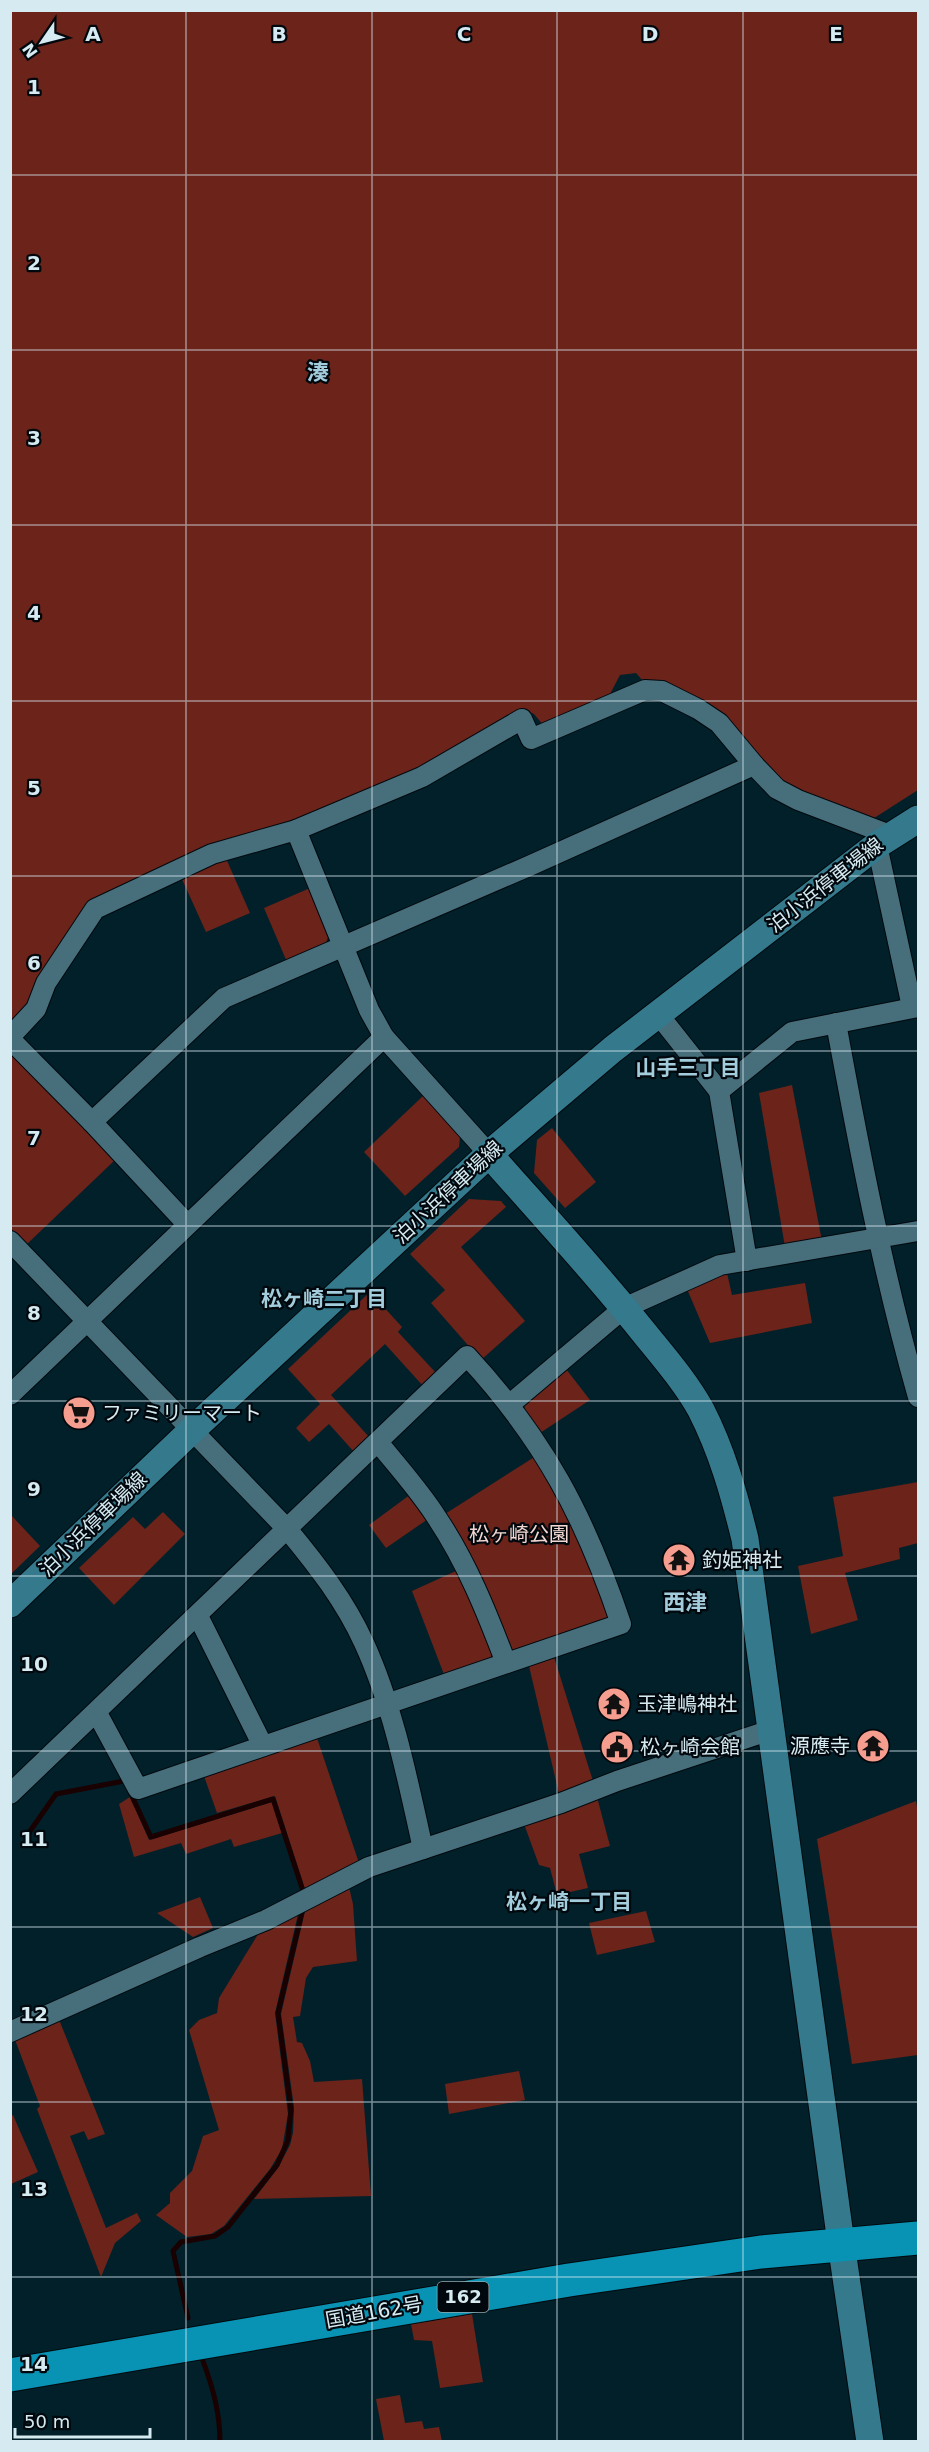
<svg xmlns="http://www.w3.org/2000/svg" width="929" height="2452" font-family="'DejaVu Sans','Noto Sans JP',sans-serif">
<style>
.green{fill:#6b231a}
.lines{fill:none;stroke-linecap:round;stroke-linejoin:round}
.stream{stroke:#180100;stroke-width:5}
.street-casing{stroke:#00090e;stroke-width:22}
.secondary-casing{stroke:#00090e;stroke-width:29}
.highway-casing{stroke:#00090e;stroke-width:35}
.street{stroke:#476e7b;stroke-width:20}
.secondary{stroke:#34798c;stroke-width:27}
.highway{stroke:#0893b4;stroke-width:33}
.grid{fill:none;stroke:#d5eaf1;stroke-width:1.5;stroke-opacity:0.55}
.labels{text-anchor:middle;stroke-width:4.5;stroke-linejoin:round;paint-order:stroke}
.shield{fill:#00080d;stroke:#95a6ad;stroke-width:1.5}
.shield-label{font-size:18px;font-weight:bold;fill:#d5eaf1}
.street-label{font-size:20px;fill:#d5eaf1;stroke:#00080d}
.poi-label{font-size:20px;fill:#d5eaf1;stroke:#00080d;text-anchor:start}
.park-label{font-size:20px;fill:#f2d7d2;stroke:#00080d}
.neighbourhood-label{font-size:21px;font-weight:bold;fill:#a3cddc;stroke:#00080d}
.quarter-label{font-size:22px;font-weight:bold;fill:#a3cddc;stroke:#00080d}
.grid-label{font-size:20px;text-anchor:middle;font-weight:bold;fill:#d5eaf1;stroke:#00080d;stroke-width:4.5;stroke-linejoin:round;paint-order:stroke}
</style>
<rect width="100%" height="100%" fill="#022029"/>
<g class="green">
<polygon points="11,11 918,11 918,790 871,820 785,785 760,762 643,681 636,673 620,675 609,696 544,726 534,714 525,710 418,772 293,821 218,842 102,896 29,1005 11,1025"/>
<polygon points="225,856 250,913 206,932 181,877"/>
<polygon points="310,888 329,935 325,945 287,962 264,908"/>
<polygon points="10,1054 14,1054 115,1160 26,1245 11,1229"/>
<polygon points="792,1085 822,1241 785,1247 759,1093"/>
<polygon points="424,1095 460,1136 459,1147 405,1196 364,1152"/>
<polygon points="552,1128 596,1182 565,1208 534,1173 537,1140"/>
<polygon points="469,1199 501,1201 506,1207 461,1247 525,1321 481,1360 431,1303 445,1290 410,1254"/>
<polygon points="727,1273 732,1295 805,1283 812,1323 710,1343 687,1289"/>
<polygon points="370,1292 402,1327 398,1332 437,1374 424,1387 385,1344 331,1395 370,1438 355,1453 329,1424 309,1442 296,1428 320,1404 288,1369"/>
<polygon points="566,1369 590,1400 540,1433 524,1412 525,1404"/>
<polygon points="536,1456 565,1506 609,1615 606,1622 515,1653 508,1649 445,1514"/>
<polygon points="918,1482 918,1543 899,1548 900,1559 845,1573 858,1620 811,1634 798,1566 843,1556 833,1497"/>
<polygon points="411,1494 428,1519 386,1548 369,1525"/>
<polygon points="163,1512 185,1534 114,1605 79,1568 133,1517 145,1529"/>
<polygon points="11,1515 40,1546 11,1574 11,1514"/>
<polygon points="458,1570 492,1655 488,1662 445,1677 412,1591"/>
<polygon points="554,1657 593,1781 559,1794 529,1666"/>
<polygon points="317,1738 359,1863 305,1889 275,1796 217,1813 204,1776"/>
<polygon points="130,1797 149,1840 272,1802 282,1833 234,1847 231,1839 186,1854 181,1843 134,1857 119,1804"/>
<polygon points="597,1797 610,1846 579,1854 588,1888 557,1895 550,1868 539,1865 524,1824"/>
<polygon points="916,1801 918,1814 918,2055 852,2064 817,1839"/>
<polygon points="349,1887 353,1904 357,1961 313,1967 306,1978 300,2016 293,2017 297,2042 302,2043 310,2061 314,2082 362,2079 371,2196 254,2199 278,2168 290,2145 293,2133 294,2107 281,2014 306,1907"/>
<polygon points="200,1897 213,1928 193,1937 157,1913"/>
<polygon points="299,1910 275,2013 288,2114 282,2149 270,2169 224,2226 211,2234 187,2237 156,2215 170,2203 170,2193 192,2171 203,2136 219,2130 189,2030 199,2020 217,2013 219,1998 263,1926"/>
<polygon points="646,1911 655,1942 597,1955 589,1923"/>
<polygon points="58,2017 105,2134 88,2140 84,2131 70,2136 106,2228 137,2213 141,2221 115,2243 101,2277 37,2109 40,2106 14,2037"/>
<polygon points="519,2071 525,2100 449,2114 445,2084"/>
<polygon points="13,2115 38,2172 11,2184 10,2117"/>
<polygon points="472,2314 483,2382 440,2388 432,2341 414,2340 411,2324"/>
<polygon points="400,2395 405,2423 422,2421 424,2429 439,2427 442,2441 384,2441 376,2399"/>
</g>
<g class="lines">
<g class="stream">
<polyline points="130,1792 151,1837 273,1799 303,1891"/>
<polyline points="28,1834 56,1794 124,1781 126,1784"/>
<polyline points="188,2318 173,2251 181,2242 215,2236 228,2227 277,2165 288,2140 291,2110 278,2013 303,1908"/>
<path d="M203,2361c10,27 17,52 17,81"/>
</g>
<g class="street-casing">
<g id="street">
<polyline points="296,830 422,777 522,719 531,739 645,690 662,691 698,709 719,723 754,765 777,789 798,800 890,835"/>
<polyline points="877,845 912,1007"/>
<polyline points="658,1014 719,1091"/>
<path d="M836,1023c23,125 47,251 82,374"/>
<polyline points="10,1037 36,1009 46,983 95,909 212,854 296,830 369,1010 384,1037 489,1154"/>
<polyline points="10,1039 92,1122 187,1224"/>
<polyline points="92,1122 224,998 529,866 754,765"/>
<path d="M10,1241l278,289c29,35 57,71 76,113 29,63 44,138 59,206"/>
<polyline points="747,1261 719,1091 792,1032 918,1007"/>
<polyline points="10,1395 384,1037"/>
<polyline points="509,1405 624,1308 720,1265 918,1231"/>
<path d="M378,1442c20,25 42,49 59,76 30,45 50,95 69,145"/>
<polyline points="198,1616 263,1746"/>
<path d="M10,1794l457,-438c77,83 118,161 154,268l-483,165 -41,-76"/>
<polyline points="10,2032 200,1947 266,1920 369,1867 561,1803 617,1781 771,1730"/>
</g>
</g>
<g class="secondary-casing">
<g id="secondary">
<path d="M489,1154c51,58 104,115 152,175 21,26 44,52 60,81 21,41 33,84 44,129l96,704 29,199"/>
<polyline points="10,1604 191,1431 489,1154 613,1049 877,845 918,819"/>
</g>
</g>
<g class="highway-casing">
<polyline id="highway" points="10,2375 569,2280 761,2252 918,2238"/>
</g>
<use href="#street" class="street"/>
<use href="#secondary" class="secondary"/>
<use href="#highway" class="highway"/>
</g>
<path class="grid" d="M186,10v2432M372,10v2432M557,10v2432M743,10v2432M10,175h908M10,350h908M10,525h908M10,701h908M10,876h908M10,1051h908M10,1226h908M10,1401h908M10,1576h908M10,1751h908M10,1927h908M10,2102h908M10,2277h908"/>
<defs>
<g id="supermarket-disc" transform="scale(1.725)"><circle r="9.5" fill="#f59d8e" stroke="#00080d"/><path d="M-6-5.5h2.5l.6 2H6L4.5 2H-2.5L-4.4-4H-6ZM-1.5 3.2a1.3 1.3 0 1 0 .1 0ZM3 3.2a1.3 1.3 0 1 0 .1 0Z" fill="#111"/></g>
<g id="temple-disc" transform="scale(1.725)"><circle r="9.5" fill="#f59d8e" stroke="#00080d"/><path d="M0-6L5-2H3V0L6.5 2.5H4V6H1.5V3h-3V6H-4V2.5H-6.5L-3 0V-2H-5Z" fill="#111"/></g>
<g id="civic-disc" transform="scale(1.725)"><circle r="9.5" fill="#f59d8e" stroke="#00080d"/><path d="M-.6-6.5H3V-4.5H.6V-3L4-1V1h2V6H-6V1h2V-1L-.6-3ZM-1.2 2.5V6h2.4V2.5Z" fill="#111"/></g>
</defs>
<g fill-rule="evenodd">
<use href="#supermarket-disc" x="79" y="1413"/>
<use href="#temple-disc" x="679" y="1560"/>
<use href="#temple-disc" x="614" y="1704"/>
<use href="#temple-disc" x="873" y="1746"/>
<use href="#civic-disc" x="617" y="1747"/>
</g>
<g class="labels">
<rect class="shield" x="437.5" y="2282" width="51" height="30" rx="4.5"/>
<g class="shield-label">
<text x="463" y="2303">162</text>
</g>
<g class="street-label">
<text transform="translate(825 885) rotate(-38)" y="7">泊小浜停車場線</text>
<text transform="translate(448 1192) rotate(-43)" y="7">泊小浜停車場線</text>
<text transform="translate(93 1524) rotate(-44)" y="7">泊小浜停車場線</text>
<text transform="translate(374 2312) rotate(-10)" y="7">国道162号</text>
</g>
<g class="poi-label">
<text x="102" y="1420">ファミリーマート</text>
<text x="702" y="1567">釣姫神社</text>
<text x="637" y="1711">玉津嶋神社</text>
<text x="850" y="1753" text-anchor="end">源應寺</text>
<text x="640" y="1754">松ヶ崎会館</text>
</g>
<g class="park-label">
<text x="519" y="1541">松ヶ崎公園</text>
</g>
<g class="neighbourhood-label">
<text x="688" y="1075">山手三丁目</text>
<text x="324" y="1306">松ヶ崎二丁目</text>
<text x="569" y="1909">松ヶ崎一丁目</text>
</g>
<g class="quarter-label">
<text x="318" y="380">湊</text>
<text x="685" y="1610">西津</text>
</g>
</g>
<g class="grid-label">
<text x="93" y="41">A</text>
<text x="279" y="41">B</text>
<text x="464" y="41">C</text>
<text x="650" y="41">D</text>
<text x="836" y="41">E</text>
<text x="34" y="94">1</text>
<text x="34" y="270">2</text>
<text x="34" y="445">3</text>
<text x="34" y="620">4</text>
<text x="34" y="795">5</text>
<text x="34" y="970">6</text>
<text x="34" y="1145">7</text>
<text x="34" y="1320">8</text>
<text x="34" y="1496">9</text>
<text x="34" y="1671">10</text>
<text x="34" y="1846">11</text>
<text x="34" y="2021">12</text>
<text x="34" y="2196">13</text>
<text x="34" y="2371">14</text>
</g>
<rect width="929" height="2452" fill="none" stroke="#d5eaf1" stroke-width="24"/>
<g transform="translate(42 42) rotate(235)" stroke="#00080d" stroke-width="4.5" paint-order="stroke">
<path d="M0-4.5L10 22L0 15L-10 22Z" fill="#d5eaf1"/>
<text y="-9" font-size="16" font-weight="bold" text-anchor="middle" fill="#d5eaf1">N</text>
</g>
<path d="M15 2428v9h135v-9" fill="none" stroke="#d5eaf1" stroke-width="3"/>
<text x="24" y="2428" font-size="18" fill="#d5eaf1" stroke="#00080d" stroke-width="4.5" paint-order="stroke">50 m</text>
</svg>
